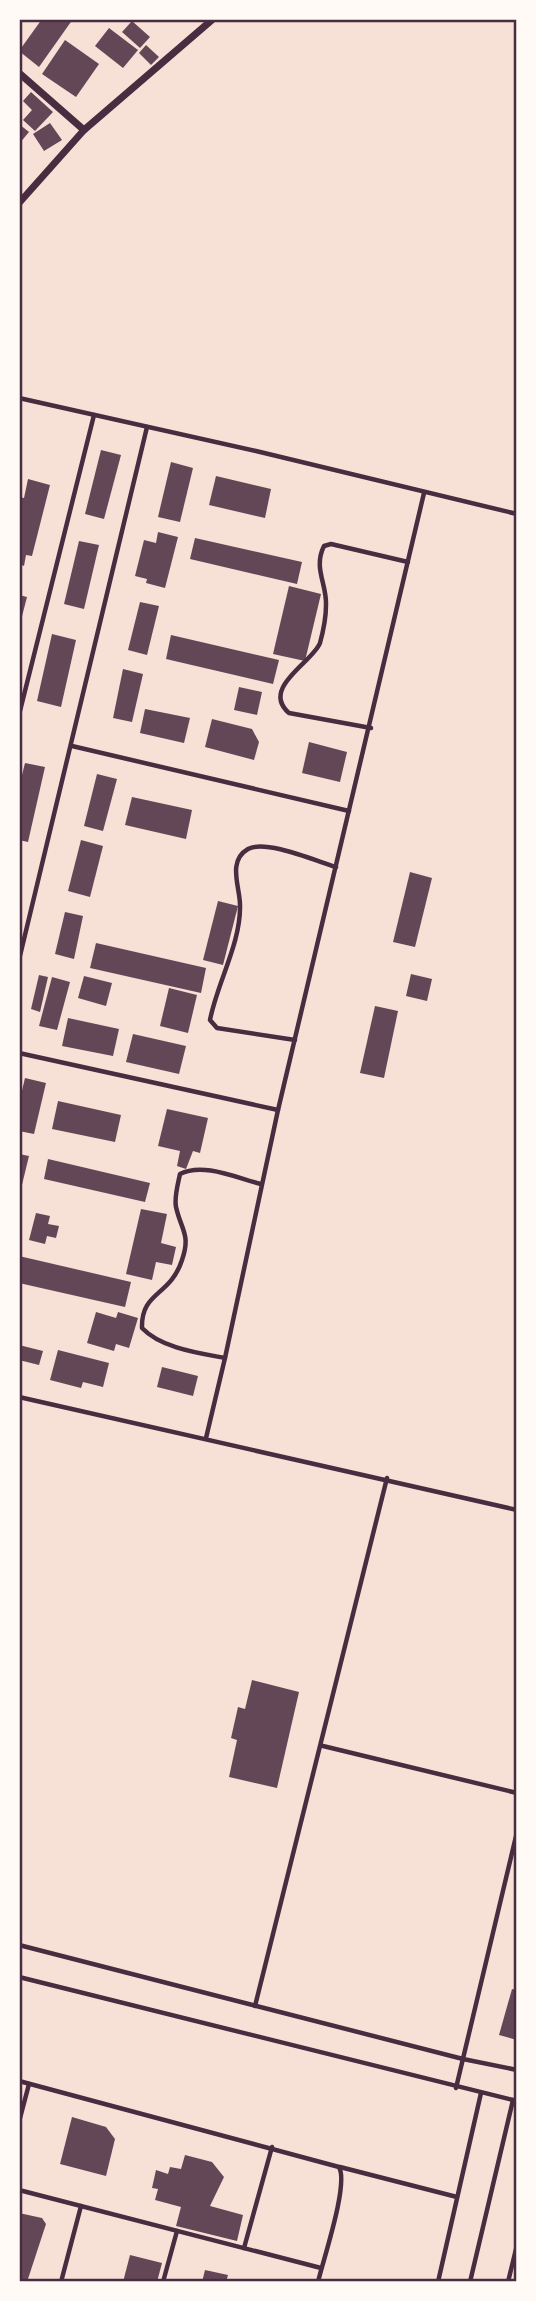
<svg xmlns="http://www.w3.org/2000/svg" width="536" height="2301" font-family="'Times New Roman',serif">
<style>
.building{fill:#644757}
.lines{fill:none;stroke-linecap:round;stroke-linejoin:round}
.service{stroke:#4a2c40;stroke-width:4.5}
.minor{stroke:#4a2c40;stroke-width:7}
.neatline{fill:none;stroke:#4a2c40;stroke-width:2.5}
</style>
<rect width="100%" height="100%" fill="#f7e1d7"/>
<g class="building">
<polygon points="42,19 73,19 39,67 19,51"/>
<polygon points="132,21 150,37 140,48 122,32"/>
<polygon points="109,28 138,50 123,68 95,46"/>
<polygon points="65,40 99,64 76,97 42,74"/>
<polygon points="146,45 159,57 151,65 139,53"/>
<polygon points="31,92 53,112 35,131 23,120 32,110 23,101"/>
<polygon points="50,123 62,140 44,151 33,134"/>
<polygon points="19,124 29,132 19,144"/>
<polygon points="101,450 121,455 104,519 85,514"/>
<polygon points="171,462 193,468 180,522 158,517"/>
<polygon points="216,476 271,489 265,518 209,505"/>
<polygon points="28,479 50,485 32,556 26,555 24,566 19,564 19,497 24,498"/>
<polygon points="158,532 178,537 165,588 146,583 147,579 135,576 144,540 156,543"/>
<polygon points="195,538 302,562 297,584 190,559"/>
<polygon points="79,541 99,545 84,609 64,604"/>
<polygon points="289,586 321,594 305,661 273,654"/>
<polygon points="19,595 27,597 20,624 19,624"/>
<polygon points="140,602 159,606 147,655 128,650"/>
<polygon points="52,634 76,640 61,707 37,701"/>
<polygon points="171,635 279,660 273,684 166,659"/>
<polygon points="123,669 143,674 132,722 113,718"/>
<polygon points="239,687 262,692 257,715 234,710"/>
<polygon points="145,709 190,718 184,743 140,733"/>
<polygon points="212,719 252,729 259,742 254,760 205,747"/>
<polygon points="309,742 347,752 340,782 302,773"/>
<polygon points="25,763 45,767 28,842 19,840 19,787"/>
<polygon points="97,774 117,779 103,831 84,826"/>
<polygon points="132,797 192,810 186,839 125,825"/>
<polygon points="81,840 103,846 90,897 68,891"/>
<polygon points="410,872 432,878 415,947 393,942"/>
<polygon points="218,901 238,906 223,965 203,960"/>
<polygon points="65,912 83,916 74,959 55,954"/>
<polygon points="96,943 206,968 201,993 90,968"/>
<polygon points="411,974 432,979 427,1001 406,996"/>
<polygon points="39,975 48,977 40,1012 31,1009"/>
<polygon points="84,976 112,983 106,1006 78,998"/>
<polygon points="52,977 70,982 57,1030 39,1026"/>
<polygon points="169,988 197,995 188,1033 160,1026"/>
<polygon points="375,1006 398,1011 384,1078 360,1073"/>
<polygon points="68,1018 119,1029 113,1056 62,1046"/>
<polygon points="133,1034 186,1046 179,1074 126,1062"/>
<polygon points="25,1078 46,1083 34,1134 19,1131 19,1103"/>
<polygon points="58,1101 121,1115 115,1142 52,1129"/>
<polygon points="167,1109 208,1118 200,1153 193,1151 186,1169 177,1166 180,1151 158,1146"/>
<polygon points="19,1154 29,1156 20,1193 19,1192"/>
<polygon points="48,1159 150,1183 145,1202 44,1179"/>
<polygon points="141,1209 167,1214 161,1243 176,1247 172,1265 156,1262 152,1280 126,1274"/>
<polygon points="36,1213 50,1216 48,1224 59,1226 56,1238 47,1236 45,1244 29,1240"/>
<polygon points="19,1256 131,1282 125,1307 19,1283"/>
<polygon points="96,1312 116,1318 118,1312 138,1318 129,1348 116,1344 114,1351 87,1343"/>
<polygon points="19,1345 43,1351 39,1365 19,1360"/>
<polygon points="58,1350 109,1363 103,1387 83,1382 81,1388 50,1380"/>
<polygon points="162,1367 198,1376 193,1396 157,1387"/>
<polygon points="252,1680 299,1692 277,1788 229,1777 237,1740 231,1738 238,1707 245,1709"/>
<polygon points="512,1989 517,1990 517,2040 499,2035"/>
<polygon points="72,2117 106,2127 115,2139 106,2176 60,2164"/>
<polygon points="185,2155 212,2162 224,2177 210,2206 243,2215 237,2241 176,2226 181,2207 155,2200 158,2189 152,2188 156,2170 168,2174 170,2167 181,2169"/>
<polygon points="19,2213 42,2218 46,2224 27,2282 19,2282"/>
<polygon points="130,2255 162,2263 157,2282 123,2282"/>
<polygon points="205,2270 228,2275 226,2282 202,2282"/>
</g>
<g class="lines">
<g class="service">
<polyline points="19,398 256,451 517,514"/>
<polyline points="19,715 94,415"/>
<path d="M371,728l-82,-15c-29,-25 24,-51 31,-70 3,-11 6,-27 6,-38 1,-21 -13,-37 -2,-59l7,-2 77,18"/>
<polyline points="72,746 349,811"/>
<polyline points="19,960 147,427"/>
<path d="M295,1040l-78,-12 -7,-8c7,-37 31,-77 30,-115 0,-18 -13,-44 8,-56 17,-10 68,12 88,18"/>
<polyline points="19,1053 278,1110"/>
<path d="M261,1184c-24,-6 -58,-22 -81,-10 -2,10 -6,23 -4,33 5,23 15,27 6,53 -12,37 -41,31 -40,68 19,20 56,25 83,30l53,-248 146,-617"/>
<polyline points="19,1397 517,1510"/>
<polyline points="206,1438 225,1358"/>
<polyline points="323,1746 517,1793"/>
<polyline points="19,1945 463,2059 517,2070"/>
<polyline points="19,1977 517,2101"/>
<polyline points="255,2006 387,1478"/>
<path d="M19,2081l320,86c10,17 -16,93 -21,115"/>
<polyline points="456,2088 517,1832"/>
<polyline points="19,2122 29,2084"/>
<polyline points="340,2167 457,2197"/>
<polyline points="19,2190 321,2268"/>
<polyline points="244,2248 272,2147"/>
<polyline points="61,2282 81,2206"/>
<polyline points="163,2282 177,2231"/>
<polyline points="438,2282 481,2093"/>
<polyline points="470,2282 513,2100"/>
<polyline points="508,2282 517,2245"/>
</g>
<g class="minor">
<polyline points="19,73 84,130"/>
<polyline points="19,203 84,130 213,19"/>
</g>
</g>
<rect width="536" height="2301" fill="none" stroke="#fffaf5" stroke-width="42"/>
<rect x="21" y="21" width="494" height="2259" class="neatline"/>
</svg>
